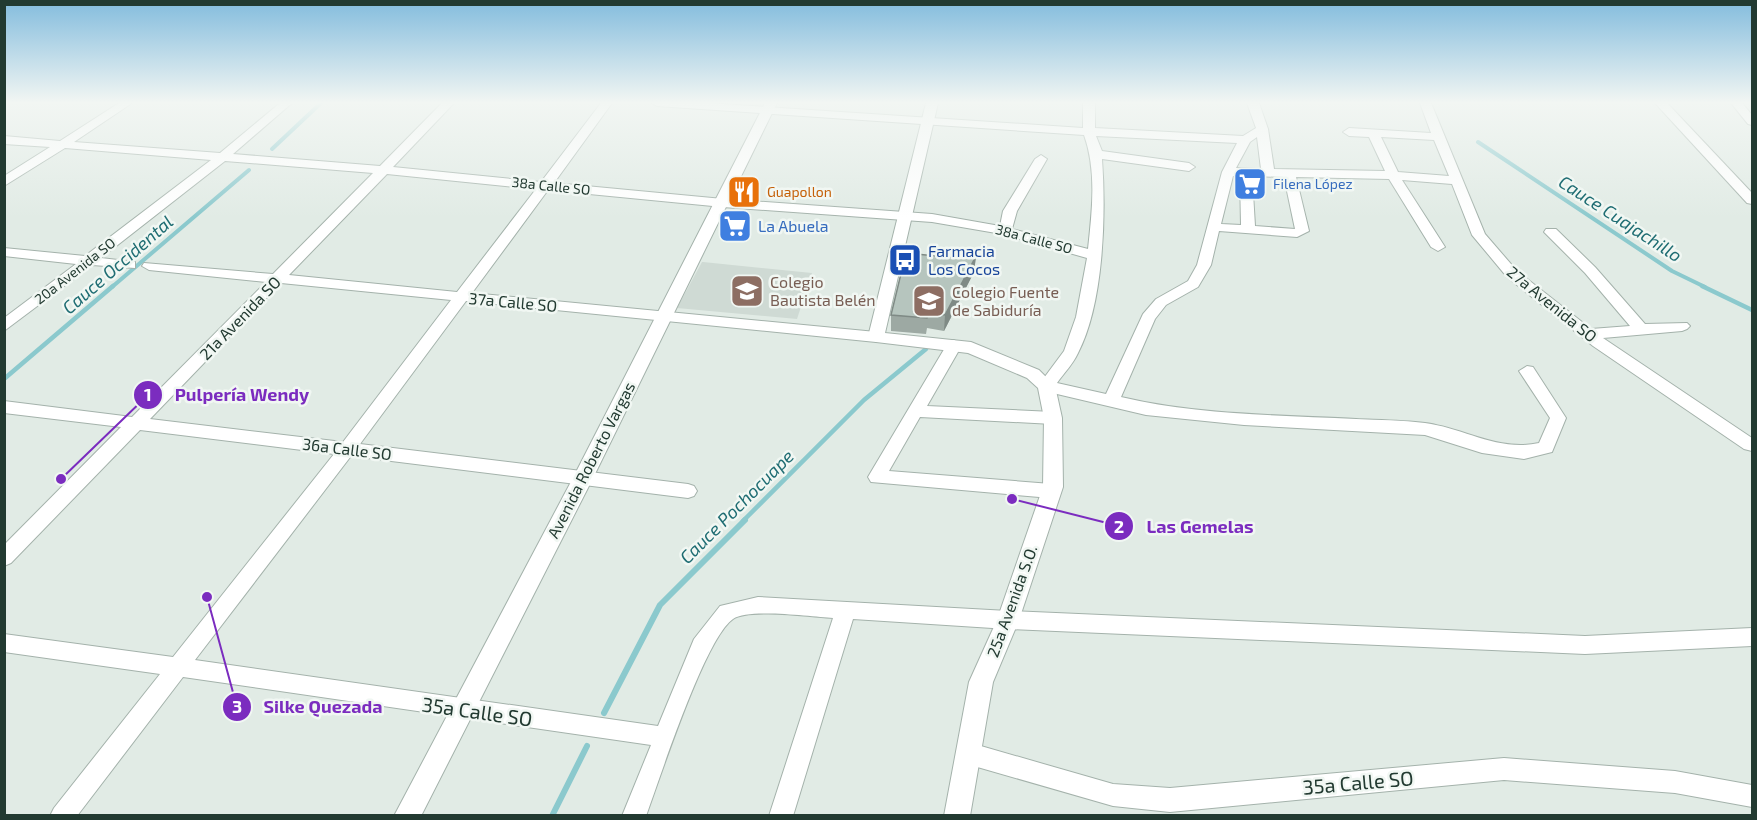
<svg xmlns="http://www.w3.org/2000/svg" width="1757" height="820" font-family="'Exo 2',sans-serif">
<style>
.built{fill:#cfdad4}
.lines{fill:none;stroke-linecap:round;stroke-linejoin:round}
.stream-far2{stroke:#8bc9cd;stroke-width:4}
.stream-far1{stroke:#8bc9cd;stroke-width:4.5}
.stream{stroke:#8bc9cd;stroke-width:6}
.minor-casing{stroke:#a4b2ab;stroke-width:2}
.tertiary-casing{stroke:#a4b2ab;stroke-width:2}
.minor{fill:#fff;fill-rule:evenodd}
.tertiary{fill:#fff;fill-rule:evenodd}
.wall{fill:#9da9a3}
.shaded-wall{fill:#7f8a85}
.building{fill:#b6c5be;stroke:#7f8a85;stroke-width:1.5}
.labels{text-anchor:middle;stroke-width:5;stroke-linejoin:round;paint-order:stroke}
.far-shop-label{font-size:14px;fill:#366cbe;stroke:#f1f7f3;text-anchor:start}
.far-street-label{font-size:14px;fill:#223a31;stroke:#f1f7f3}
.far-food-label{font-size:14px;fill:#c56008;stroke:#f1f7f3;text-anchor:start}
.shop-label{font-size:16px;fill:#366cbe;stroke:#f1f7f3;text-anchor:start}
.transit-label{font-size:16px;fill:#164399;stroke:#f1f7f3;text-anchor:start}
.education-label{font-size:16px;fill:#785e54;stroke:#f1f7f3;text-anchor:start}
.street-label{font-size:16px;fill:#223a31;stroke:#f1f7f3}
.water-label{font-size:18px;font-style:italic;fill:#1f6d73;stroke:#f1f7f3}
.near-street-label{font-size:20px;fill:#223a31;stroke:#f1f7f3}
.leader{fill:none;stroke:#7b2cbf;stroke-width:2}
.callout-dot{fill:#7b2cbf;stroke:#f1f7f3;stroke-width:2}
.mark-label{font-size:18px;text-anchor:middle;font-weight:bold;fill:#fff}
.callout-label{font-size:18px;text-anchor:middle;font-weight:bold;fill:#7b2cbf;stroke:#f1f7f3;stroke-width:5;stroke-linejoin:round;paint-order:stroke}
</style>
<rect width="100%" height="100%" fill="#e1ebe5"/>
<polygon class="built" points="702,262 703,262 812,273 797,319 677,308"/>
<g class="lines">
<g class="stream-far2">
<polyline points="1478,142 1672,271 1705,287"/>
<polyline points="272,149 321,103"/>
<polyline points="112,287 249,170"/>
</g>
<g class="stream-far1">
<polyline points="1702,286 1752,310"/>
<polyline points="4,379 113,286"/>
<polyline points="743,521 864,400 926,349"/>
</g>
<g class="stream">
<polyline points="604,713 660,605 745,520"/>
<polyline points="552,816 587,746"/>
</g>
<g class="minor-casing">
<g id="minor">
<path d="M119,103h13l-58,39 146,11 60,-50h12l-59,51 147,12 62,-63h12l-61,64 148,15 60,-79h11l-58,80 169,16 209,15 68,12 3,-15 32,-52 6,-4 6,4 -30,52 -5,18 76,20c4,-37 9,-78 -4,-114l-427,-29 -5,-3h55l376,25v-25h12v25l148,8 13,-8 -9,-25h12l9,26 6,40 111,2 -16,-34 -20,-1 -6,-4 6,-4 82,5 -11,-30h11l54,131 32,37 74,58 39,-3 -45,-53 -41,-41 2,-3h10l39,38 50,57 42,-1 3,3 -3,3 -5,2 -79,7 149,100v13l-8,-2 -151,-103 -86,-69 -35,-42 -20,-51 -50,-4 43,67 -7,4 -7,-4 -42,-68 -93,-2 13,54 -12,6 -78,-6 -8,34 -13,22 -32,18 -11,14 -34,78c76,18 157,18 235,22 23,1 46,1 69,4 39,5 73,29 114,20l11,-25 -31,-47 8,-5 6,1 33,51 -14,34 -28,7 -42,-6 -57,-18 -181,-10 -98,-10 -106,-25 -2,-4 26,-35 12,-34 11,-59 -85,-24 -70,-12 -209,-15 -175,-17 -76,103 404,39 8,5 -8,5 -410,-41 -106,143 328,40 6,2 3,5 -3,5 -6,2 -337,-42 -156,204 463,66 36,-87 26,-33 38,-9 250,14 577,25 167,-8v18l-167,8 -577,-25 -155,-10 -60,197h-24l64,-198c-21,-1 -84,-10 -100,1 -28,19 -73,159 -87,197h-24l29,-71 -468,-68 -106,139h-27l4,-8 106,-134 -156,-22v-18l169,23 161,-203 -194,-24 -129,133 -7,3v-21l117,-118 -117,-14v-12l128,16 134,-135 -117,-12 -7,-4 2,-3 129,11 100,-101 -148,-12 -124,97 34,4v6l-43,-3 -88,66v-13l72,-54 -72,-8v-8l81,8 126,-96 -146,-12 -61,38v-10l46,-29 -46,-3v-8l56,5zM1096,136l141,7 -15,29 -25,93 -9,16 -32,18 -13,15 -37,80 -49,-11c7,-10 16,-19 21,-30 26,-50 28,-139 24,-194l87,12 6,-4 -6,-4 -87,-12zM1257,137l4,32 -25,-1 14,-26zM1381,137l53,3 15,36 -51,-4zM387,174l149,15 -79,103 -168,-17zM1233,176h7l1,49 -20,-1zM1252,176l32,1 11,52 -40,-3zM281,283l170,17 -108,142 -193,-23z"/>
<polygon points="1655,103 1667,103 1752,193 1752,204 1747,203"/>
<polygon points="1731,103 1742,103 1752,115 1752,125 1748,124"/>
<polygon points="954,340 962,345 927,406 1053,412 1061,418 1053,424 920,417 889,471 1051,484 1057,486 1060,491 1057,496 1051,498 871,482 868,477 949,341"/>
<polygon points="967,742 1113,784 1170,788 1504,758 1675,771 1752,785 1752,807 1675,793 1504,780 1170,812 1113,806 967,764 959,761 956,753 959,745"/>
</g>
</g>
<g class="tertiary-casing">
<g id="tertiary">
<polygon points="765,103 777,103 593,478 421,816 394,816 573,478"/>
<polygon points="926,103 938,103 885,333 971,342 1039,370 1055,386 1062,418 1063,487 1019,620 993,682 970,816 944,816 969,682 997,620 1043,487 1044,418 1038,388 1027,378 968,353 876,342 868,337"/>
</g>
</g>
<use href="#minor" class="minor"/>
<use href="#tertiary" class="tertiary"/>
</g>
<polygon class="wall" points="976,256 974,272 944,331 927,328 926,334 891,331 891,315"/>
<polygon class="shaded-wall" points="976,256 974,272 944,331 945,315"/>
<polygon class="building" points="906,253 956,258 958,253 976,256 945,315 928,312 927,318 891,315"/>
<linearGradient id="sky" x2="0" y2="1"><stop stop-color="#83bcdd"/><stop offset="0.47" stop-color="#f2f6f3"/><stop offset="1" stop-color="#f2f6f3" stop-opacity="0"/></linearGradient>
<rect width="1757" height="218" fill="url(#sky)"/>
<defs>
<g id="supermarket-square" transform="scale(1.725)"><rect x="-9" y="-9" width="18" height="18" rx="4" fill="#3f7fe0" stroke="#f1f7f3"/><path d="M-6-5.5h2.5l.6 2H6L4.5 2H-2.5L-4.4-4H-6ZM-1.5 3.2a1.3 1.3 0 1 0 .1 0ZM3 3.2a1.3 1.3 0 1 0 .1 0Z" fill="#fff"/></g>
<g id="restaurant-square" transform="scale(1.725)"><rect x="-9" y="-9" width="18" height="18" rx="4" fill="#e8710a" stroke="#f1f7f3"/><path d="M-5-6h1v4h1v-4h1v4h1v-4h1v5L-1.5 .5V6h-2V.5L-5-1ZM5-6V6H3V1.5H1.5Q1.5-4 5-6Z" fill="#fff"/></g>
<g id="bus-square" transform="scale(1.725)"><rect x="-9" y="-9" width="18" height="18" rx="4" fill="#1a4fb4" stroke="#f1f7f3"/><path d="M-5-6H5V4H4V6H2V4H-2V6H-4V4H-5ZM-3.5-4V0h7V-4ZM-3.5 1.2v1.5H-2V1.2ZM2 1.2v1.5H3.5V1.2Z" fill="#fff"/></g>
<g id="school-square" transform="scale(1.725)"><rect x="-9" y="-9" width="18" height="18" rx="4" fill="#8d6e63" stroke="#f1f7f3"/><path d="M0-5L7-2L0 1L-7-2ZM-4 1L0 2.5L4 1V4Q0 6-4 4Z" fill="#fff"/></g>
</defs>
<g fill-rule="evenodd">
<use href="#supermarket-square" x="1250" y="184"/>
<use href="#restaurant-square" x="744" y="192"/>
<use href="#supermarket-square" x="735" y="226"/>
<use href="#bus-square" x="905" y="260"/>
<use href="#school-square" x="747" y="291"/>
<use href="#school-square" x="929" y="301"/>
</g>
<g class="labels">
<g class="far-shop-label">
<text x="1273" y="189">Filena López</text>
</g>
<g class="far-street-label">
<text transform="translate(551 186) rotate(6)" y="5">38a Calle SO</text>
<text transform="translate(1034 239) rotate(15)" y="5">38a Calle SO</text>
<text transform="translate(75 271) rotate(-38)" y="5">20a Avenida SO</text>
</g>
<g class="far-food-label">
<text x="767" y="197">Guapollon</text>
</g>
<g class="shop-label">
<text x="758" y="232">La Abuela</text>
</g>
<g class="transit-label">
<text x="928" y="257">Farmacia<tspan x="928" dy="18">Los Cocos</tspan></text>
</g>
<g class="education-label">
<text x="770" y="288">Colegio<tspan x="770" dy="18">Bautista Belén</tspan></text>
<text x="952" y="298">Colegio Fuente<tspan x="952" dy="18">de Sabiduría</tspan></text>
</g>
<g class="street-label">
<text transform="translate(513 302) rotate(5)" y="6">37a Calle SO</text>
<text transform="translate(1552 304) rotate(39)" y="6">27a Avenida SO</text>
<text transform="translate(240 318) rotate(-46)" y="6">21a Avenida SO</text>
<text transform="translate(347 449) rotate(7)" y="6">36a Calle SO</text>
<text transform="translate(591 460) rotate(-63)" y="6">Avenida Roberto Vargas</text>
<text transform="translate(1012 601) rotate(-70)" y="6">25a Avenida S.O.</text>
</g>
<g class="water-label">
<text transform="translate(1620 219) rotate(33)" y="6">Cauce Cuajachillo</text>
<text transform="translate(118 265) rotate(-41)" y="6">Cauce Occidental</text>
<text transform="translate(737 507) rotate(-45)" y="6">Cauce Pochocuape</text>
</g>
<g class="near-street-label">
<text transform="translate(477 712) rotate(8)" y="7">35a Calle SO</text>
<text transform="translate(1358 783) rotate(-5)" y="7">35a Calle SO</text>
</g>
</g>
<path class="leader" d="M61 479L148 395M1012 499L1119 526M207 597L237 707"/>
<g class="callout-dot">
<circle cx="61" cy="479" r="6"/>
<circle cx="1012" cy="499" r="6"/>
<circle cx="207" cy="597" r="6"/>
<circle cx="148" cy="395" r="15"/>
<circle cx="1119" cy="526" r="15"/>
<circle cx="237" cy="707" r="15"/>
</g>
<g class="mark-label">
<text x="148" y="401">1</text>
<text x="1119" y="533">2</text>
<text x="237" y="713">3</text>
</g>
<g class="callout-label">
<text x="242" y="401">Pulpería Wendy</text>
<text x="1200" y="533">Las Gemelas</text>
<text x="323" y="713">Silke Quezada</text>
</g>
<rect width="1757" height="820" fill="none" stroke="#223a31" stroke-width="12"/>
</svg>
